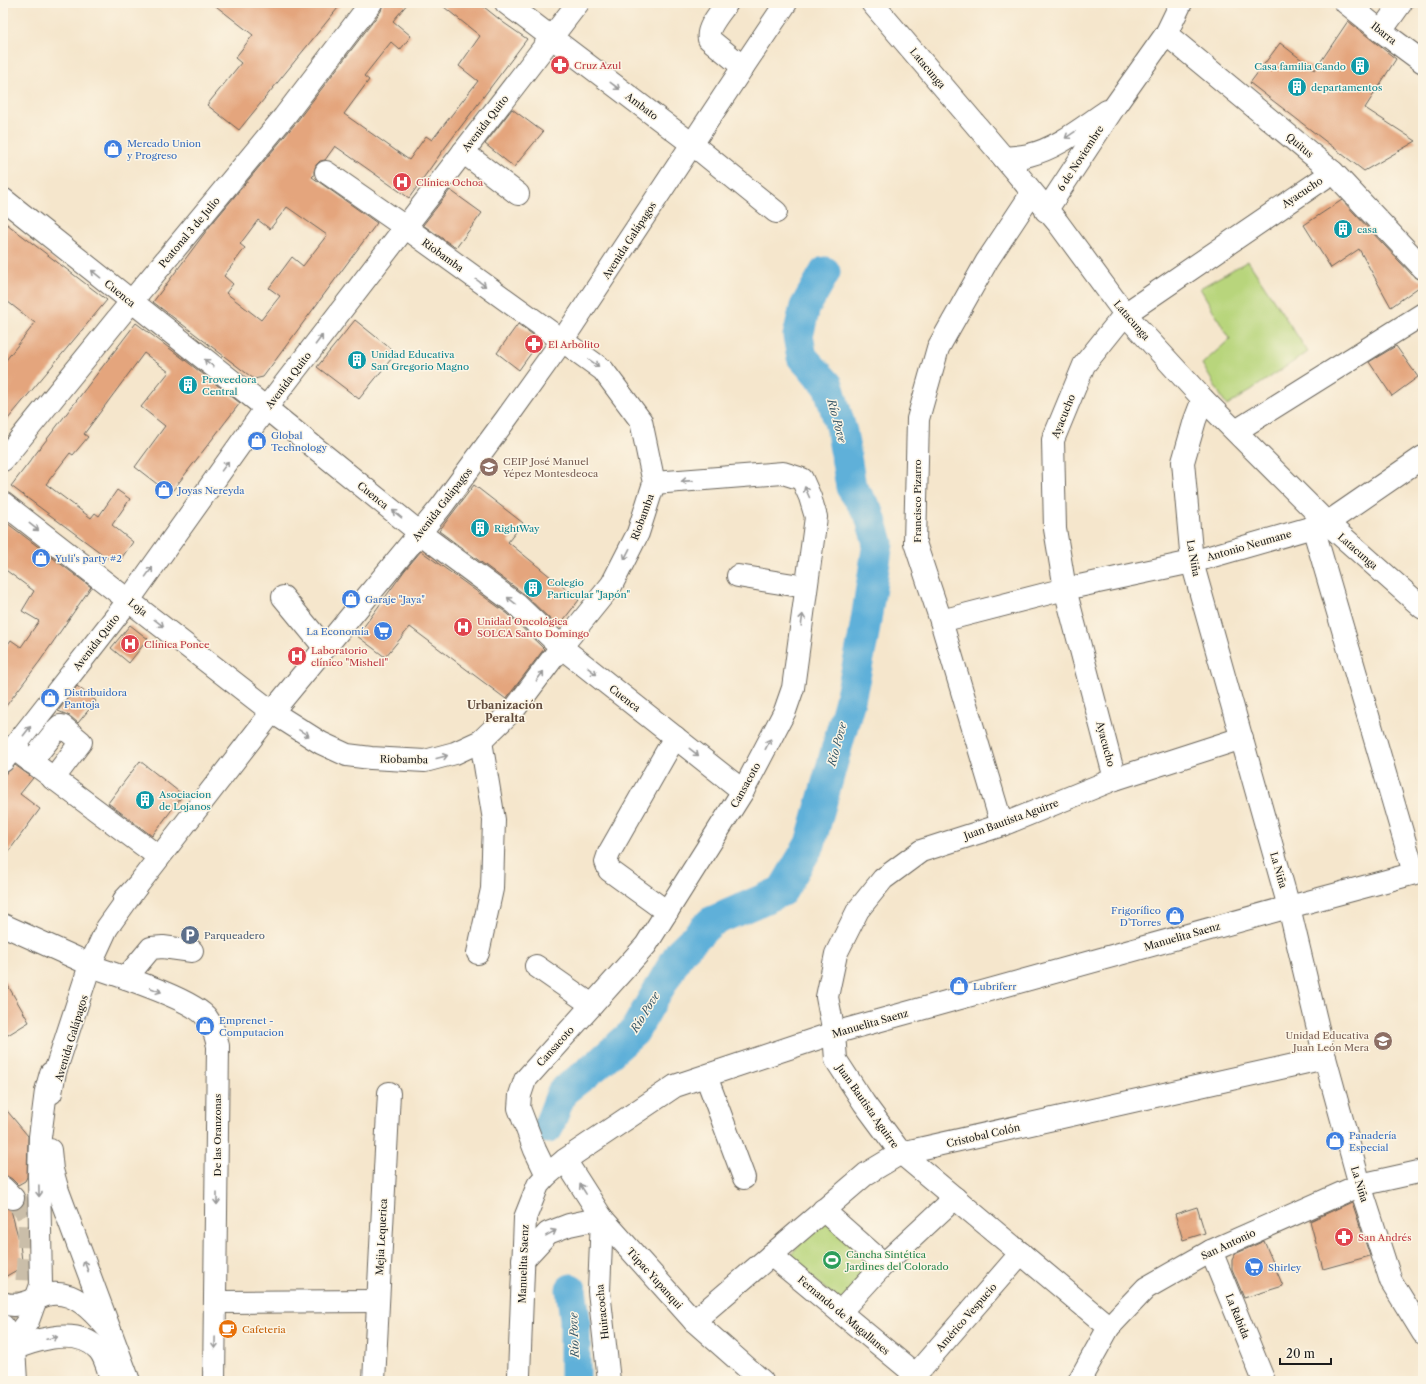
<svg xmlns="http://www.w3.org/2000/svg" width="1426" height="1384" font-family="'Libre Caslon Text',serif">
<style>
.green{fill:#b8d57b;stroke:#6a784c}
.lines{fill:none;stroke-linecap:round;stroke-linejoin:round}
.river{stroke:#5eb0d9;stroke-width:31}
.building{fill:#e4a57d;fill-rule:evenodd}
.minor-tunnel{stroke:#cabea9;stroke-width:22;stroke-dasharray:22 11;stroke-linecap:butt}
.major-tunnel{stroke:#cabea9;stroke-width:22;stroke-dasharray:22 11;stroke-linecap:butt}
.minor-casing{stroke:#68635a;stroke-width:24}
.major-casing{stroke:#68635a;stroke-width:24}
.minor{stroke:#fff;stroke-width:22}
.major{stroke:#fff;stroke-width:22}
.oneway{stroke:#999}
.labels{text-anchor:middle;stroke-width:3;stroke-linejoin:round;paint-order:stroke}
.street-label{font-size:10px;fill:#1c1c1c;stroke:#fcf5e5}
.health-label{font-size:10px;fill:#be3a42;stroke:#fcf5e5;text-anchor:start}
.culture-label{font-size:10px;fill:#0d838f;stroke:#fcf5e5;text-anchor:start}
.shop-label{font-size:10px;fill:#366cbe;stroke:#fcf5e5;text-anchor:start}
.education-label{font-size:10px;fill:#785e54;stroke:#fcf5e5;text-anchor:start}
.service-label{font-size:10px;fill:#4e5e75;stroke:#fcf5e5;text-anchor:start}
.leisure-label{font-size:10px;fill:#27864d;stroke:#fcf5e5;text-anchor:start}
.food-label{font-size:10px;fill:#c56008;stroke:#fcf5e5;text-anchor:start}
.water-label{font-size:11px;font-style:italic;fill:#365768;stroke:#fcf5e5}
.neighbourhood-label{font-size:11px;font-weight:bold;fill:#624c3e;stroke:#fcf5e5}
</style>
<rect width="100%" height="100%" fill="#fcf5e5"/>
<filter id="ink" filterUnits="userSpaceOnUse"><feTurbulence type="fractalNoise" baseFrequency=".025" numOctaves="2"/><feDisplacementMap in="SourceGraphic" scale="8" xChannelSelector="R" yChannelSelector="G"/><feConvolveMatrix kernelMatrix="1 2 1 2 8 2 1 2 1" color-interpolation-filters="sRGB"/></filter>
<filter id="wash" filterUnits="userSpaceOnUse"><feTurbulence type="fractalNoise" baseFrequency=".012" numOctaves="4" result="noise"/><feDisplacementMap in="SourceGraphic" scale="16" xChannelSelector="R" yChannelSelector="G"/><feGaussianBlur stdDeviation="0.9" result="paint"/><feColorMatrix in="noise" values="0 0 0 0 0 0 0 0 0 0 0 0 0 0 0 0 0 1.4 0 .05"/><feComposite in="paint" operator="in"/></filter>
<g filter="url(#wash)">
<rect width="100%" height="100%" fill="#f5e6cc"/>
<g class="green">
<polygon points="1248,261 1308,352 1227,406 1202,364 1230,339 1200,288"/>
<polygon points="824,1217 876,1264 841,1303 789,1256"/>
</g>
<g class="lines">
<g class="river">
<polyline points="548,1128 562,1092 597,1065 634,1032 680,952 711,922 782,891 810,844 850,700 863,639 878,543 869,513 851,487 842,432 828,385 802,357 798,336 805,307 825,272"/>
<polyline points="571,1289 575,1319 575,1381"/>
</g>
</g>
<g id="blocks">
<g class="building">
<polygon points="212,3 342,3 239,130 207,105 241,63 235,58 253,35"/>
<path d="M383,3h25l-15,18 18,15 -11,14 -9,-8 -27,34 5,4 -25,34 65,46 17,-24 6,4 46,-59 -19,-15 21,-30 -41,-33h40l25,20 23,16 -83,110 -35,49 -74,-52 -10,14 -5,1 -4,4 -2,6v4l-2,2 65,46 -114,154 -9,2 -101,-77 57,-76 84,-101 87,-114zM287,207l40,28 -24,31 -11,-9 -23,31 11,8 -19,24 -35,-27 7,-9 -9,-8 21,-28 -5,-4 18,-24 12,9z"/>
<polygon points="1348,21 1396,59 1365,108 1416,141 1364,171 1250,83 1280,43 1315,70"/>
<polygon points="512,109 543,132 514,167 485,144"/>
<polygon points="450,190 482,213 456,248 423,225"/>
<polygon points="1342,200 1414,277 1419,280 1423,280 1423,284 1391,307 1359,249 1331,268 1304,225"/>
<polygon points="3,221 107,300 3,425 3,364 35,323 3,298"/>
<polygon points="355,320 396,353 359,399 317,367"/>
<polygon points="136,323 181,357 240,403 170,494 135,467 165,426 141,407 169,372 144,353 84,434 88,437 73,455 70,453 46,484 91,518 95,513 99,516 117,490 130,499 112,525 133,542 120,560 109,559 11,486"/>
<polygon points="518,324 539,339 539,342 519,370 497,353"/>
<polygon points="1396,346 1418,377 1392,396 1369,362"/>
<polygon points="474,485 523,523 508,542 579,600 558,627 524,594 439,531"/>
<polygon points="3,520 91,587 40,661 3,710 3,651 11,640 21,647 39,621 22,611 34,591 3,568"/>
<polygon points="421,551 508,614 544,649 506,699 410,627 385,657 357,636 405,570"/>
<polygon points="130,625 148,639 129,663 111,648"/>
<polygon points="77,686 96,701 78,723 70,716 58,711"/>
<polygon points="140,761 183,795 152,836 108,803"/>
<polygon points="15,765 33,778 20,794 40,809 3,859 3,776"/>
<polygon points="3,977 29,1022 3,1038"/>
<polygon points="3,1106 28,1136 27,1177 25,1181 18,1185 12,1179 7,1176 3,1176"/>
<polygon points="1352,1202 1370,1256 1323,1269 1310,1221"/>
<polygon points="3,1206 11,1210 20,1244 22,1261 17,1270 3,1278"/>
<polygon points="1197,1207 1205,1233 1183,1240 1175,1214"/>
<polygon points="1264,1241 1283,1286 1244,1298 1232,1269 1232,1260 1235,1254"/>
</g>
</g>
</g>
<g filter="url(#ink)">
<use href="#blocks" fill-opacity="0" stroke="#68635a" stroke-width="1"/>
<g class="lines">
<path class="minor-tunnel" d="M13,1198c7,7 14,13 16,22l-4,99"/>
<path class="major-tunnel" d="M3,1300c10,15 16,32 19,49"/>
<g class="minor-casing">
<g id="minor">
<polyline points="506,3 692,144 776,212"/>
<path d="M727,3c-6,9 -21,25 -18,36l34,28"/>
<polyline points="872,3 1004,158 1058,223 1125,314 1203,399 1327,523 1423,608"/>
<polyline points="1346,3 1381,31 1423,62"/>
<polyline points="1381,31 1401,3"/>
<polyline points="1166,34 1333,172 1423,268"/>
<polyline points="463,152 518,194"/>
<path d="M1004,158c8,-1 17,-1 25,-3 29,-7 54,-28 78,-44"/>
<polyline points="3,199 266,408 420,533 516,604 561,647 743,791"/>
<polyline points="1046,211 1115,106 1166,34 1181,3"/>
<polyline points="1203,399 1195,420 1183,462 1192,562 1289,907 1325,1058 1360,1185 1391,1281 1423,1333"/>
<polyline points="1236,431 1423,314"/>
<polyline points="3,460 131,302 284,117 371,3"/>
<polyline points="3,503 272,712 321,743 347,755 371,758 425,761 455,753 481,741 516,707 561,647 612,584 638,533 654,483 641,421 603,370 405,227 326,172"/>
<polyline points="1313,527 1414,873"/>
<polyline points="738,576 806,587"/>
<polyline points="283,597 325,648"/>
<polyline points="941,621 1065,589 1192,562 1327,523 1423,457"/>
<polyline points="13,748 159,857"/>
<polyline points="31,762 57,729 60,726 62,726 81,742 53,779"/>
<polyline points="1115,779 1065,589 1055,529 1053,440 1084,365 1125,314 1333,172"/>
<polyline points="1002,825 941,621 915,543 918,419 938,348 987,261 1032,193"/>
<polyline points="124,900 137,886 272,712 441,507 506,419 562,341 743,67 786,3"/>
<polyline points="667,912 609,870 606,862 609,853 675,737"/>
<polyline points="3,925 87,963"/>
<polyline points="478,953 492,889 494,820 481,741"/>
<polyline points="536,966 592,1005"/>
<path d="M94,967c23,8 101,33 113,51 6,8 9,19 11,28l-4,335"/>
<polyline points="126,978 151,948 163,947 192,951"/>
<polyline points="706,1076 744,1178"/>
<polyline points="50,1150 52,1170 58,1191 129,1381"/>
<polyline points="565,1160 602,1218 694,1321 762,1381"/>
<polyline points="547,1175 535,1150 519,1108 520,1095 525,1080 646,945 743,791 785,711 793,688 816,517 810,497 802,479 783,473 654,483"/>
<polyline points="3,1188 13,1198"/>
<polyline points="823,1210 884,1264"/>
<polyline points="602,1218 599,1291 609,1381"/>
<polyline points="1211,1251 1264,1381"/>
<polyline points="771,1255 916,1375"/>
<polyline points="523,1260 548,1233 569,1225 602,1218"/>
<polyline points="216,1302 378,1301"/>
<polyline points="840,1312 884,1264 955,1198"/>
<polyline points="694,1321 866,1174 901,1153 1325,1058"/>
<polyline points="1109,1327 901,1153 864,1103 836,1060 834,1033 827,997 836,954 858,910 883,879 921,851 1002,825 1115,779 1242,738"/>
<polyline points="3,1345 12,1342 28,1321 41,1285 39,1175 40,1137 46,1091 51,1073"/>
<path d="M3,1353c26,-11 73,-29 96,-3 7,8 9,21 13,31"/>
<polyline points="374,1381 389,1093"/>
<polyline points="518,1381 519,1375 525,1218 538,1185 547,1175 565,1160 675,1086 834,1033 1289,907 1423,871"/>
<polyline points="910,1381 1021,1253"/>
<polyline points="1079,1381 1109,1327 1146,1288 1211,1251 1360,1185 1423,1171"/>
</g>
</g>
<g class="major-casing">
<g id="major">
<polyline points="3,761 129,600 266,408 578,3"/>
<polyline points="51,1093 55,1072 90,965 107,928 137,886"/>
<path d="M3,1303c11,4 20,1 30,-3 6,-2 12,-5 18,-6 26,-3 44,20 59,37"/>
<polyline points="3,1326 13,1343 14,1348 16,1381"/>
</g>
</g>
<use href="#minor" class="minor"/>
<use href="#major" class="major"/>
</g>
<defs><path id="oneway-shaft" d="M-6 0H5M1.5-3L5.5 0L1.5 3" fill="none" stroke-width="1.6" stroke-linecap="round" stroke-linejoin="round"/></defs>
<g class="oneway">
<use href="#oneway-shaft" transform="translate(615 86) rotate(37)"/>
<use href="#oneway-shaft" transform="translate(1070 135) rotate(146)"/>
<use href="#oneway-shaft" transform="translate(96 274) rotate(-141)"/>
<use href="#oneway-shaft" transform="translate(481 283) rotate(36)"/>
<use href="#oneway-shaft" transform="translate(319 340) rotate(-53)"/>
<use href="#oneway-shaft" transform="translate(209 363) rotate(-142)"/>
<use href="#oneway-shaft" transform="translate(594 363) rotate(35)"/>
<use href="#oneway-shaft" transform="translate(225 466) rotate(-54)"/>
<use href="#oneway-shaft" transform="translate(687 481) rotate(176)"/>
<use href="#oneway-shaft" transform="translate(807 492) rotate(-114)"/>
<use href="#oneway-shaft" transform="translate(397 514) rotate(-141)"/>
<use href="#oneway-shaft" transform="translate(34 527) rotate(38)"/>
<use href="#oneway-shaft" transform="translate(627 554) rotate(117)"/>
<use href="#oneway-shaft" transform="translate(149 572) rotate(-54)"/>
<use href="#oneway-shaft" transform="translate(512 601) rotate(-142)"/>
<use href="#oneway-shaft" transform="translate(802 620) rotate(-82)"/>
<use href="#oneway-shaft" transform="translate(159 623) rotate(38)"/>
<use href="#oneway-shaft" transform="translate(592 671) rotate(38)"/>
<use href="#oneway-shaft" transform="translate(540 676) rotate(-53)"/>
<use href="#oneway-shaft" transform="translate(27 731) rotate(-52)"/>
<use href="#oneway-shaft" transform="translate(304 733) rotate(32)"/>
<use href="#oneway-shaft" transform="translate(768 744) rotate(-63)"/>
<use href="#oneway-shaft" transform="translate(694 752) rotate(38)"/>
<use href="#oneway-shaft" transform="translate(442 757) rotate(-15)"/>
<use href="#oneway-shaft" transform="translate(156 990) rotate(22)"/>
<use href="#oneway-shaft" transform="translate(583 1189) rotate(-122)"/>
<use href="#oneway-shaft" transform="translate(39 1191) rotate(89)"/>
<use href="#oneway-shaft" transform="translate(217 1199) rotate(90)"/>
<use href="#oneway-shaft" transform="translate(551 1233) rotate(-29)"/>
<use href="#oneway-shaft" transform="translate(86 1266) rotate(-111)"/>
<use href="#oneway-shaft" transform="translate(52 1338) rotate(-12)"/>
<use href="#oneway-shaft" transform="translate(215 1343) rotate(91)"/>
</g>
</g>
<defs>
<g id="pharmacy-disc" transform="scale(1)"><circle r="9.5" fill="#e0444e" stroke="#fcf5e5"/><path d="M-2-6h4v4h4v4h-4v4h-4v-4h-4v-4h4Z" fill="#fff"/></g>
<g id="building-disc" transform="scale(1)"><circle r="9.5" fill="#0f9aa8" stroke="#fcf5e5"/><path d="M-4-6H4V6H1V3H-1V6H-4ZM-2.5-4.3h1.7v1.8h-1.7ZM.8-4.3h1.7v1.8H.8ZM-2.5-1h1.7V.8h-1.7ZM.8-1h1.7V.8H.8Z" fill="#fff"/></g>
<g id="shop-disc" transform="scale(1)"><circle r="9.5" fill="#3f7fe0" stroke="#fcf5e5"/><path d="M-5-2.5h2.3a2.7 3.5 0 0 1 5.4 0H5L5.5 6h-11ZM-1.5-2.5h3a1.5 2.3 0 0 0-3 0Z" fill="#fff"/></g>
<g id="hospital-disc" transform="scale(1)"><circle r="9.5" fill="#e0444e" stroke="#fcf5e5"/><path d="M-5-5h3v3.5h4V-5h3V5h-3V1.5h-4V5h-3Z" fill="#fff"/></g>
<g id="school-disc" transform="scale(1)"><circle r="9.5" fill="#8d6e63" stroke="#fcf5e5"/><path d="M0-5L7-2L0 1L-7-2ZM-4 1L0 2.5L4 1V4Q0 6-4 4Z" fill="#fff"/></g>
<g id="supermarket-disc" transform="scale(1)"><circle r="9.5" fill="#3f7fe0" stroke="#fcf5e5"/><path d="M-6-5.5h2.5l.6 2H6L4.5 2H-2.5L-4.4-4H-6ZM-1.5 3.2a1.3 1.3 0 1 0 .1 0ZM3 3.2a1.3 1.3 0 1 0 .1 0Z" fill="#fff"/></g>
<g id="parking-disc" transform="scale(1)"><circle r="9.5" fill="#5c6f8a" stroke="#fcf5e5"/><path d="M-3.5-5.5H1a3.5 3.5 0 0 1 0 7H-1V5.5H-3.5ZM-1-3.4V-.6H.8a1.4 1.4 0 0 0 0-2.8Z" fill="#fff"/></g>
<g id="stadium-disc" transform="scale(1)"><circle r="9.5" fill="#2e9e5b" stroke="#fcf5e5"/><path d="M0-5a6.5 5 0 1 0 0 10a6.5 5 0 1 0 0-10ZM-3.5-1.8h7v3.6h-7Z" fill="#fff"/></g>
<g id="cafe-disc" transform="scale(1)"><circle r="9.5" fill="#e8710a" stroke="#fcf5e5"/><path d="M-5.5-4.5H6V0H3Q3 3.5 0 3.5H-2.5Q-5.5 3.5-5.5 0ZM3-3.2v2h1.7v-2ZM-6 4.5H4V6H-6Z" fill="#fff"/></g>
</defs>
<g fill-rule="evenodd">
<use href="#pharmacy-disc" x="560" y="65"/>
<use href="#building-disc" x="1360" y="66"/>
<use href="#building-disc" x="1297" y="87"/>
<use href="#shop-disc" x="113" y="149"/>
<use href="#hospital-disc" x="402" y="182"/>
<use href="#building-disc" x="1343" y="229"/>
<use href="#pharmacy-disc" x="534" y="344"/>
<use href="#building-disc" x="357" y="360"/>
<use href="#building-disc" x="188" y="385"/>
<use href="#shop-disc" x="257" y="441"/>
<use href="#school-disc" x="489" y="467"/>
<use href="#shop-disc" x="164" y="490"/>
<use href="#building-disc" x="480" y="528"/>
<use href="#shop-disc" x="41" y="558"/>
<use href="#building-disc" x="533" y="588"/>
<use href="#shop-disc" x="351" y="599"/>
<use href="#hospital-disc" x="463" y="627"/>
<use href="#supermarket-disc" x="383" y="631"/>
<use href="#hospital-disc" x="130" y="644"/>
<use href="#hospital-disc" x="297" y="656"/>
<use href="#shop-disc" x="50" y="698"/>
<use href="#building-disc" x="145" y="800"/>
<use href="#shop-disc" x="1175" y="916"/>
<use href="#parking-disc" x="190" y="935"/>
<use href="#shop-disc" x="959" y="986"/>
<use href="#shop-disc" x="205" y="1026"/>
<use href="#school-disc" x="1383" y="1041"/>
<use href="#shop-disc" x="1335" y="1141"/>
<use href="#pharmacy-disc" x="1344" y="1237"/>
<use href="#stadium-disc" x="832" y="1260"/>
<use href="#supermarket-disc" x="1254" y="1267"/>
<use href="#cafe-disc" x="228" y="1329"/>
</g>
<g class="labels">
<g class="street-label">
<text transform="translate(1384 33) rotate(38)" y="4">Ibarra</text>
<text transform="translate(928 68) rotate(50)" y="4">Latacunga</text>
<text transform="translate(642 106) rotate(37)" y="4">Ambato</text>
<text transform="translate(485 123) rotate(-52)" y="4">Avenida Quito</text>
<text transform="translate(1300 145) rotate(40)" y="4">Quitus</text>
<text transform="translate(1080 158) rotate(-57)" y="4">6 de Noviembre</text>
<text transform="translate(1302 192) rotate(-34)" y="4">Ayacucho</text>
<text transform="translate(189 232) rotate(-50)" y="4">Peatonal 3 de Julio</text>
<text transform="translate(629 240) rotate(-57)" y="4">Avenida Galápagos</text>
<text transform="translate(443 255) rotate(36)" y="4">Riobamba</text>
<text transform="translate(120 293) rotate(39)" y="4">Cuenca</text>
<text transform="translate(1132 320) rotate(49)" y="4">Latacunga</text>
<text transform="translate(288 380) rotate(-53)" y="4">Avenida Quito</text>
<text transform="translate(1063 416) rotate(-68)" y="4">Ayacucho</text>
<text transform="translate(373 495) rotate(39)" y="4">Cuenca</text>
<text transform="translate(917 501) rotate(-90)" y="4">Francisco Pizarro</text>
<text transform="translate(442 504) rotate(-52)" y="4">Avenida Galápagos</text>
<text transform="translate(642 517) rotate(-70)" y="4">Riobamba</text>
<text transform="translate(1249 545) rotate(-16)" y="4">Antonio Neumane</text>
<text transform="translate(1358 551) rotate(41)" y="4">Latacunga</text>
<text transform="translate(1194 558) rotate(80)" y="4">La Niña</text>
<text transform="translate(138 607) rotate(38)" y="4">Loja</text>
<text transform="translate(96 642) rotate(-52)" y="4">Avenida Quito</text>
<text transform="translate(625 698) rotate(38)" y="4">Cuenca</text>
<text transform="translate(1106 744) rotate(75)" y="4">Ayacucho</text>
<text transform="translate(404 759) rotate(1)" y="4">Riobamba</text>
<text transform="translate(745 785) rotate(-61)" y="4">Cansacoto</text>
<text transform="translate(1011 819) rotate(-20)" y="4">Juan Bautista Aguirre</text>
<text transform="translate(1279 870) rotate(74)" y="4">La Niña</text>
<text transform="translate(1182 936) rotate(-16)" y="4">Manuelita Saenz</text>
<text transform="translate(870 1023) rotate(-16)" y="4">Manuelita Saenz</text>
<text transform="translate(71 1038) rotate(-73)" y="4">Avenida Galápagos</text>
<text transform="translate(555 1046) rotate(-48)" y="4">Cansacoto</text>
<text transform="translate(868 1106) rotate(55)" y="4">Juan Bautista Aguirre</text>
<text transform="translate(217 1135) rotate(-90)" y="4">De las Oranzonas</text>
<text transform="translate(983 1135) rotate(-13)" y="4">Cristobal Colón</text>
<text transform="translate(1360 1184) rotate(73)" y="4">La Niña</text>
<text transform="translate(381 1237) rotate(-87)" y="4">Mejia Lequerica</text>
<text transform="translate(1228 1244) rotate(-25)" y="4">San Antonio</text>
<text transform="translate(523 1264) rotate(-88)" y="4">Manuelita Saenz</text>
<text transform="translate(655 1278) rotate(48)" y="4">Túpac Yupanqui</text>
<text transform="translate(602 1312) rotate(-96)" y="4">Huiracocha</text>
<text transform="translate(844 1315) rotate(40)" y="4">Fernando de Magallanes</text>
<text transform="translate(1238 1316) rotate(68)" y="4">La Rabida</text>
<text transform="translate(966 1317) rotate(-49)" y="4">Américo Vespucio</text>
</g>
<g class="health-label">
<text x="574" y="69">Cruz Azul</text>
<text x="416" y="186">Clínica Ochoa</text>
<text x="548" y="348">El Arbolito</text>
<text x="477" y="625">Unidad Oncológica<tspan x="477" dy="12">SOLCA Santo Domingo</tspan></text>
<text x="144" y="648">Clínica Ponce</text>
<text x="311" y="654">Laboratorio<tspan x="311" dy="12">clínico "Mishell"</tspan></text>
<text x="1358" y="1241">San Andrés</text>
</g>
<g class="culture-label">
<text x="1346" y="70" text-anchor="end">Casa familia Cando</text>
<text x="1311" y="91">departamentos</text>
<text x="1357" y="233">casa</text>
<text x="371" y="358">Unidad Educativa<tspan x="371" dy="12">San Gregorio Magno</tspan></text>
<text x="202" y="383">Proveedora<tspan x="202" dy="12">Central</tspan></text>
<text x="494" y="532">RightWay</text>
<text x="547" y="586">Colegio<tspan x="547" dy="12">Particular "Japón"</tspan></text>
<text x="159" y="798">Asociacion<tspan x="159" dy="12">de Lojanos</tspan></text>
</g>
<g class="shop-label">
<text x="127" y="147">Mercado Union<tspan x="127" dy="12">y Progreso</tspan></text>
<text x="271" y="439">Global<tspan x="271" dy="12">Technology</tspan></text>
<text x="178" y="494">Joyas Nereyda</text>
<text x="55" y="562">Yuli's party #2</text>
<text x="365" y="603">Garaje "Jaya"</text>
<text x="369" y="635" text-anchor="end">La Economía</text>
<text x="64" y="696">Distribuidora<tspan x="64" dy="12">Pantoja</tspan></text>
<text x="1161" y="914" text-anchor="end">Frigorífico<tspan x="1161" dy="12">D'Torres</tspan></text>
<text x="973" y="990">Lubriferr</text>
<text x="219" y="1024">Emprenet -<tspan x="219" dy="12">Computacion</tspan></text>
<text x="1349" y="1139">Panadería<tspan x="1349" dy="12">Especial</tspan></text>
<text x="1268" y="1271">Shirley</text>
</g>
<g class="education-label">
<text x="503" y="465">CEIP José Manuel<tspan x="503" dy="12">Yépez Montesdeoca</tspan></text>
<text x="1369" y="1039" text-anchor="end">Unidad Educativa<tspan x="1369" dy="12">Juan León Mera</tspan></text>
</g>
<g class="service-label">
<text x="204" y="939">Parqueadero</text>
</g>
<g class="leisure-label">
<text x="846" y="1258">Cancha Sintética<tspan x="846" dy="12">Jardines del Colorado</tspan></text>
</g>
<g class="food-label">
<text x="242" y="1333">Cafeteria</text>
</g>
<g class="water-label">
<text transform="translate(837 421) rotate(75)" y="4">Río Pove</text>
<text transform="translate(837 744) rotate(-75)" y="4">Río Pove</text>
<text transform="translate(645 1012) rotate(-59)" y="4">Río Pove</text>
<text transform="translate(574 1335) rotate(-92)" y="4">Río Pove</text>
</g>
<g class="neighbourhood-label">
<text x="505" y="709">Urbanización<tspan x="505" dy="13">Peralta</tspan></text>
</g>
</g>
<rect width="1426" height="1384" fill="none" stroke="#fcf5e5" stroke-width="16"/>
<path d="M1280 1358v6h51v-6" fill="none" stroke="#1c1c1c" stroke-width="2"/>
<text x="1286" y="1358" font-size="12" fill="#1c1c1c" stroke="#fcf5e5" stroke-width="3" paint-order="stroke">20 m</text>
</svg>
